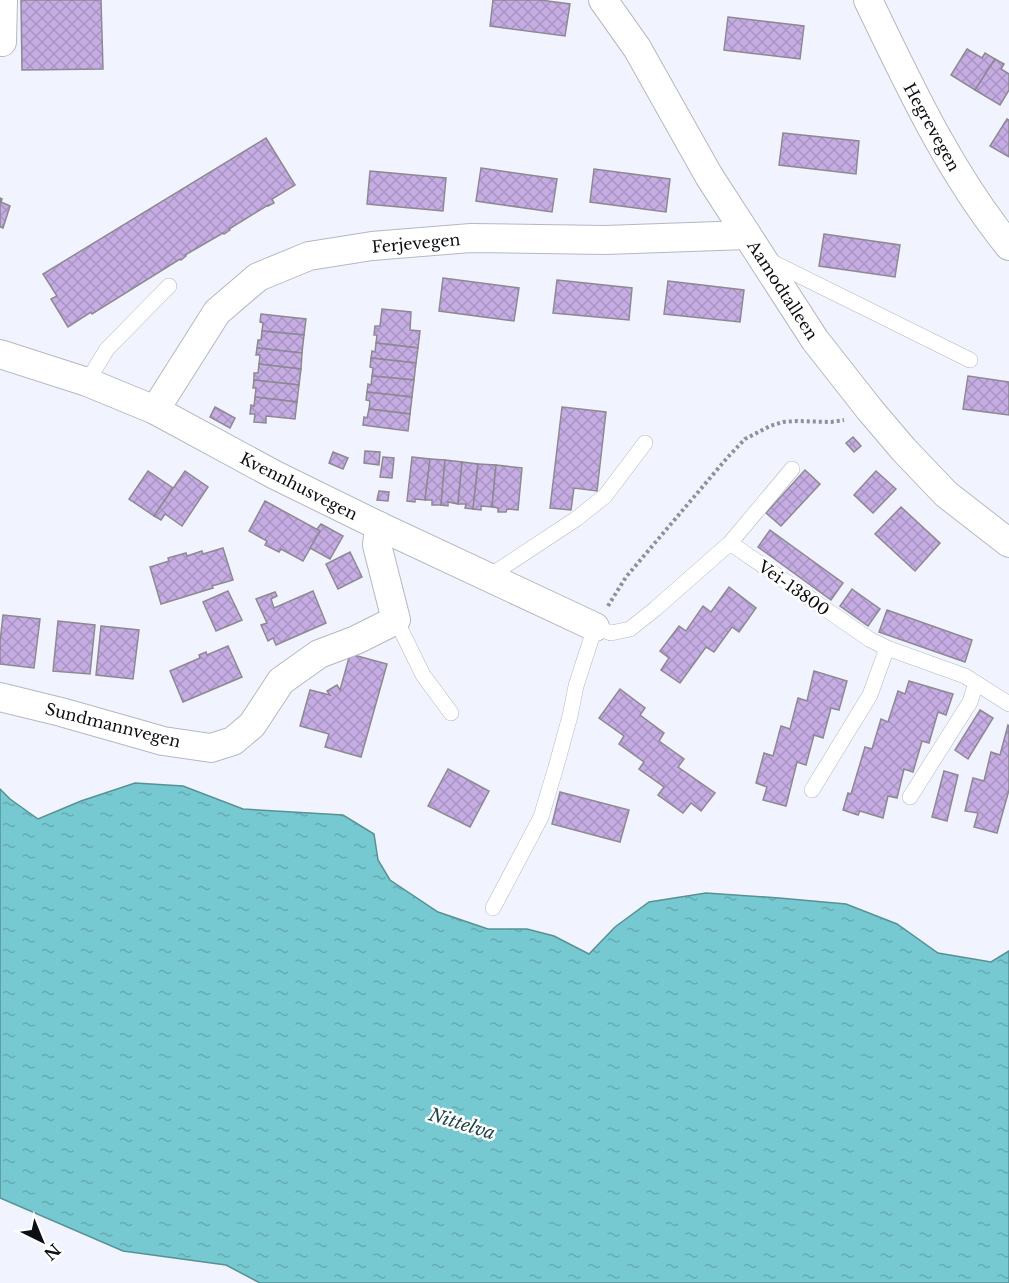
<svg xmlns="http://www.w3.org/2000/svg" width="1009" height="1283" font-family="'Libre Baskerville',serif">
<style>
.water{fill:url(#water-ripples);stroke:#579197;stroke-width:1.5}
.building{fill:url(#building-cross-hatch);stroke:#8d8992;stroke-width:1.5}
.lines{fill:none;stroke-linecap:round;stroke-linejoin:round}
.service-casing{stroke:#b4b8c1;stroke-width:16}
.minor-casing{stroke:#b4b8c1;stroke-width:30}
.path{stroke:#8f9198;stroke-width:4;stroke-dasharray:3 3;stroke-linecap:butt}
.service{stroke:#fff;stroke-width:15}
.minor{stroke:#fff;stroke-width:28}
.labels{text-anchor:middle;stroke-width:5;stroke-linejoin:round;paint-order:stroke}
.street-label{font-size:16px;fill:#0e0f12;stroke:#fff}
.water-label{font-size:18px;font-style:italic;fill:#1c4447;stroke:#fff}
</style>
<defs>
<pattern id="water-ripples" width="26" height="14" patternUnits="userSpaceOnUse" patternTransform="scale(1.5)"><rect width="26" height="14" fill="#76c9d0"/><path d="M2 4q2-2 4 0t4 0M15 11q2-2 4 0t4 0" fill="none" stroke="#65abb2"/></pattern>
<pattern id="building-cross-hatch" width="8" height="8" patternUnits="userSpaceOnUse" patternTransform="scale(1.5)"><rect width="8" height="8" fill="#c5ace3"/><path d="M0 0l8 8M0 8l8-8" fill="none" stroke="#a893c2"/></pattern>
</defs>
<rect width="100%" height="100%" fill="#f1f4fe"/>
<polygon class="water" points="135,783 183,786 243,809 343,815 374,834 378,860 390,880 438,912 488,929 527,929 554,936 589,954 615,927 649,902 706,893 779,898 846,904 897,924 938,953 991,962 1009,951 1009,1283 260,1283 226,1265 123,1251 0,1198 0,789 10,799 38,819 81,801"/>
<g class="building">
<polygon points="21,0 101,0 103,69 22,70"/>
<polygon points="493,0 540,0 570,4 565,36 490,26"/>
<polygon points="728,17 804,26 800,59 724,50"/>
<polygon points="967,49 982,58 985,53 995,59 975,90 951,75"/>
<polygon points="995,59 1004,64 1001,69 1009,74 1009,90 1000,105 975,90"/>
<polygon points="1007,119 1009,120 1009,157 990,146"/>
<polygon points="783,133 859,141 856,174 779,165"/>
<polygon points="266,138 295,185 272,199 274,203 268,206 268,205 229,229 230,230 224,234 223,233 185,255 186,256 181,260 180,259 92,314 91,312 68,327 51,299 57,296 43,274"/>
<polygon points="481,168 557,179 552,212 476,201"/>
<polygon points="594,169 670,179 666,212 590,202"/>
<polygon points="370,171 446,178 443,211 367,204"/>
<polygon points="0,198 2,199 1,202 10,206 3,228 0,227"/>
<polygon points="824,234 900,245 895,277 819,266"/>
<polygon points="443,278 519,288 514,321 439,311"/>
<polygon points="557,280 632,288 629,320 553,313"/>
<polygon points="668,281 744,290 740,322 664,314"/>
<polygon points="382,309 411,312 410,330 420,331 418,348 376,343 377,335 374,335 375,326 380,326"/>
<polygon points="261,314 306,319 304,335 262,331 263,323 260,322"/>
<polygon points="262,331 304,335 302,353 257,348 258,340 261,340"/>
<polygon points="376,343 418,348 416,363 371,358 372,351 375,352"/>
<polygon points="257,348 302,353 301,369 259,364 260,355 256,355"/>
<polygon points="371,358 416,363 414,380 372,376 373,368 370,367"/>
<polygon points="259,364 301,369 299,385 254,380 254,373 258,373"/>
<polygon points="372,376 414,380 412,397 367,392 368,384 371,385"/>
<polygon points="968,376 1009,382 1009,415 963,409"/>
<polygon points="254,380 299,385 297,402 255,397 256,388 253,388"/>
<polygon points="367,392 412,397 410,414 369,409 370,401 366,400"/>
<polygon points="255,397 297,402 295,419 266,416 266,423 254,422 255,414 250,414 251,405 254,406"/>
<polygon points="215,407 235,418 230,428 210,417"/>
<polygon points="562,407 606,412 597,491 574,488 571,510 550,508"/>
<polygon points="369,409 410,414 408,431 363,425 364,417 367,418"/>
<polygon points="853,437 861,446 854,452 846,443"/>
<polygon points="365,451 380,452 379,465 364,463"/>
<polygon points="333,452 348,458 343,469 329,463"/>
<polygon points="383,457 394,458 392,478 380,477"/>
<polygon points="412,457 430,459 425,500 415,499 415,502 407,501"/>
<polygon points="430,459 445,460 441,505 432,505 432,500 425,500"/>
<polygon points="445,460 462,462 458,504 448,502 448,506 441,505"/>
<polygon points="462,462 478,464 473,509 465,508 466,504 458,504"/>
<polygon points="478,464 496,465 492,507 481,506 481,510 473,509"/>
<polygon points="496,465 522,468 518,510 507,509 506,512 498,512 498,508 492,507"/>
<polygon points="805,470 820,484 781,526 766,513"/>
<polygon points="148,471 173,488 154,516 129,499"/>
<polygon points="185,471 208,487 182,526 165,514 161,520 154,516"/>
<polygon points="876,471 896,489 873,513 854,495"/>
<polygon points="379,491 389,492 388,501 377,500"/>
<polygon points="265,501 320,531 303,561 281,549 279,552 265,545 267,541 249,531"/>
<polygon points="901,507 940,543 915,571 875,534"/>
<polygon points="321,524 343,536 330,559 310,548 320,531 317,529"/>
<polygon points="770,530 843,583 831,600 758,547"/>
<polygon points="223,548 233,580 212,586 213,588 161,604 150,567 169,561 168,558 186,553 187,556 202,551 203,554"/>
<polygon points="350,552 362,577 338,589 326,564"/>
<polygon points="729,587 756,608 739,632 732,627 714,652 706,647 680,683 661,670 669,658 660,651 679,626 686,631 703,606 711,612"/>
<polygon points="852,589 880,609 868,626 840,606"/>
<polygon points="228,591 242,620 216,631 203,602"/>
<polygon points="313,591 326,623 276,645 273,638 268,641 261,625 267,623 256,599 275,592 277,596 271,599 274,608"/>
<polygon points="887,610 972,640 965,662 879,632"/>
<polygon points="3,615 40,619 34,668 0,664 0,642"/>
<polygon points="58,621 95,625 90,674 53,671"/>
<polygon points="101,626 139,630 133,679 96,675"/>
<polygon points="228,646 242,677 183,702 170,671 200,658 199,655 206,652 207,655"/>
<polygon points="350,654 387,664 361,757 325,747 329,734 300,726 310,690 330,695 327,691 337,685 340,690"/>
<polygon points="814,671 847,681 839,710 831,708 823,738 814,735 806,765 797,762 786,806 763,800 767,787 756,783 764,753 773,756 781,726 790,729 798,698 807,701"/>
<polygon points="909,681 953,694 946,715 938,712 929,743 922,741 913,772 904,769 897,798 888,796 883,818 860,811 858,815 843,810 848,793 851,794 865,747 872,749 881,719 888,722 898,691 905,694"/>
<polygon points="620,689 645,708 640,715 664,733 659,741 684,759 678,767 715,793 701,811 691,803 683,813 658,795 664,787 639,769 644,762 619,744 624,736 599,718"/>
<polygon points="980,710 993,718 968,759 955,750"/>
<polygon points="1008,725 1009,726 1009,790 997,833 974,827 978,813 965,811 973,778 984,781 991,752 1000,755"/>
<polygon points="448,769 489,791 470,827 428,806"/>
<polygon points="944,771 958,775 947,821 932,817"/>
<polygon points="560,792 629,810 620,842 552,824"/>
</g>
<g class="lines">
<g class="service-casing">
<g id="service">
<polyline points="768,260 970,360"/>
<polyline points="87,382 107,349 169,286"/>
<polyline points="730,543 792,469"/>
<polyline points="488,577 576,519 605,496 645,443"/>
<polyline points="396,620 423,675 451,713"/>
<polyline points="812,790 870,695 887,648"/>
<polyline points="910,797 970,702 976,683"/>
<polyline points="493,908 541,817 556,767 570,716 576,686 595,627 611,633 630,629 655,609 730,543 869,639 887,648 965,676 1009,704"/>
</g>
</g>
<g class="minor-casing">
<g id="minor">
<polyline points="603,0 637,48 709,176 815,340 870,410 904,450 946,494 1009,543"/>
<path d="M868,0c41,85 81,172 141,246"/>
<polyline points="2,42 3,0"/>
<polyline points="0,354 87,382 155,410 275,475 379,526 595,627"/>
<polyline points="155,410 217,312 258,277 309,256 372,246 471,238 605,240 747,235"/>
<polyline points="0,697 61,712 163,741 211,748 233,741 252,725 281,681 319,654 356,640 396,620 377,545 379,526"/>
</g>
</g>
<polyline class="path" points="608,606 626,577 727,458 745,439 770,426 783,422 797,421 831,422 844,420"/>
<use href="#service" class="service"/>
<use href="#minor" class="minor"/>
</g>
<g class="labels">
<g class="street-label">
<text transform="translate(932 127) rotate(61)" y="6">Hegrevegen</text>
<text transform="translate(416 243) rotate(-5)" y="6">Ferjevegen</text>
<text transform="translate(783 290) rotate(57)" y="6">Aamodtalleen</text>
<text transform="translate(299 486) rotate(27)" y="6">Kvennhusvegen</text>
<text transform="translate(794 588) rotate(35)" y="6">Vei-13800</text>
<text transform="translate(113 725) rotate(14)" y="6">Sundmannvegen</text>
</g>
<g class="water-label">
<text transform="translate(462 1124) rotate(17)" y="6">Nittelva</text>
</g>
</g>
<g transform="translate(42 1241) rotate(137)" stroke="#ffffff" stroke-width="4.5" paint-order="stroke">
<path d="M0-4.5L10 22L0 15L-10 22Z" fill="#0e0f12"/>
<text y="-9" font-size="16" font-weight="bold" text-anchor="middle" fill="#0e0f12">N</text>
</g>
</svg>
